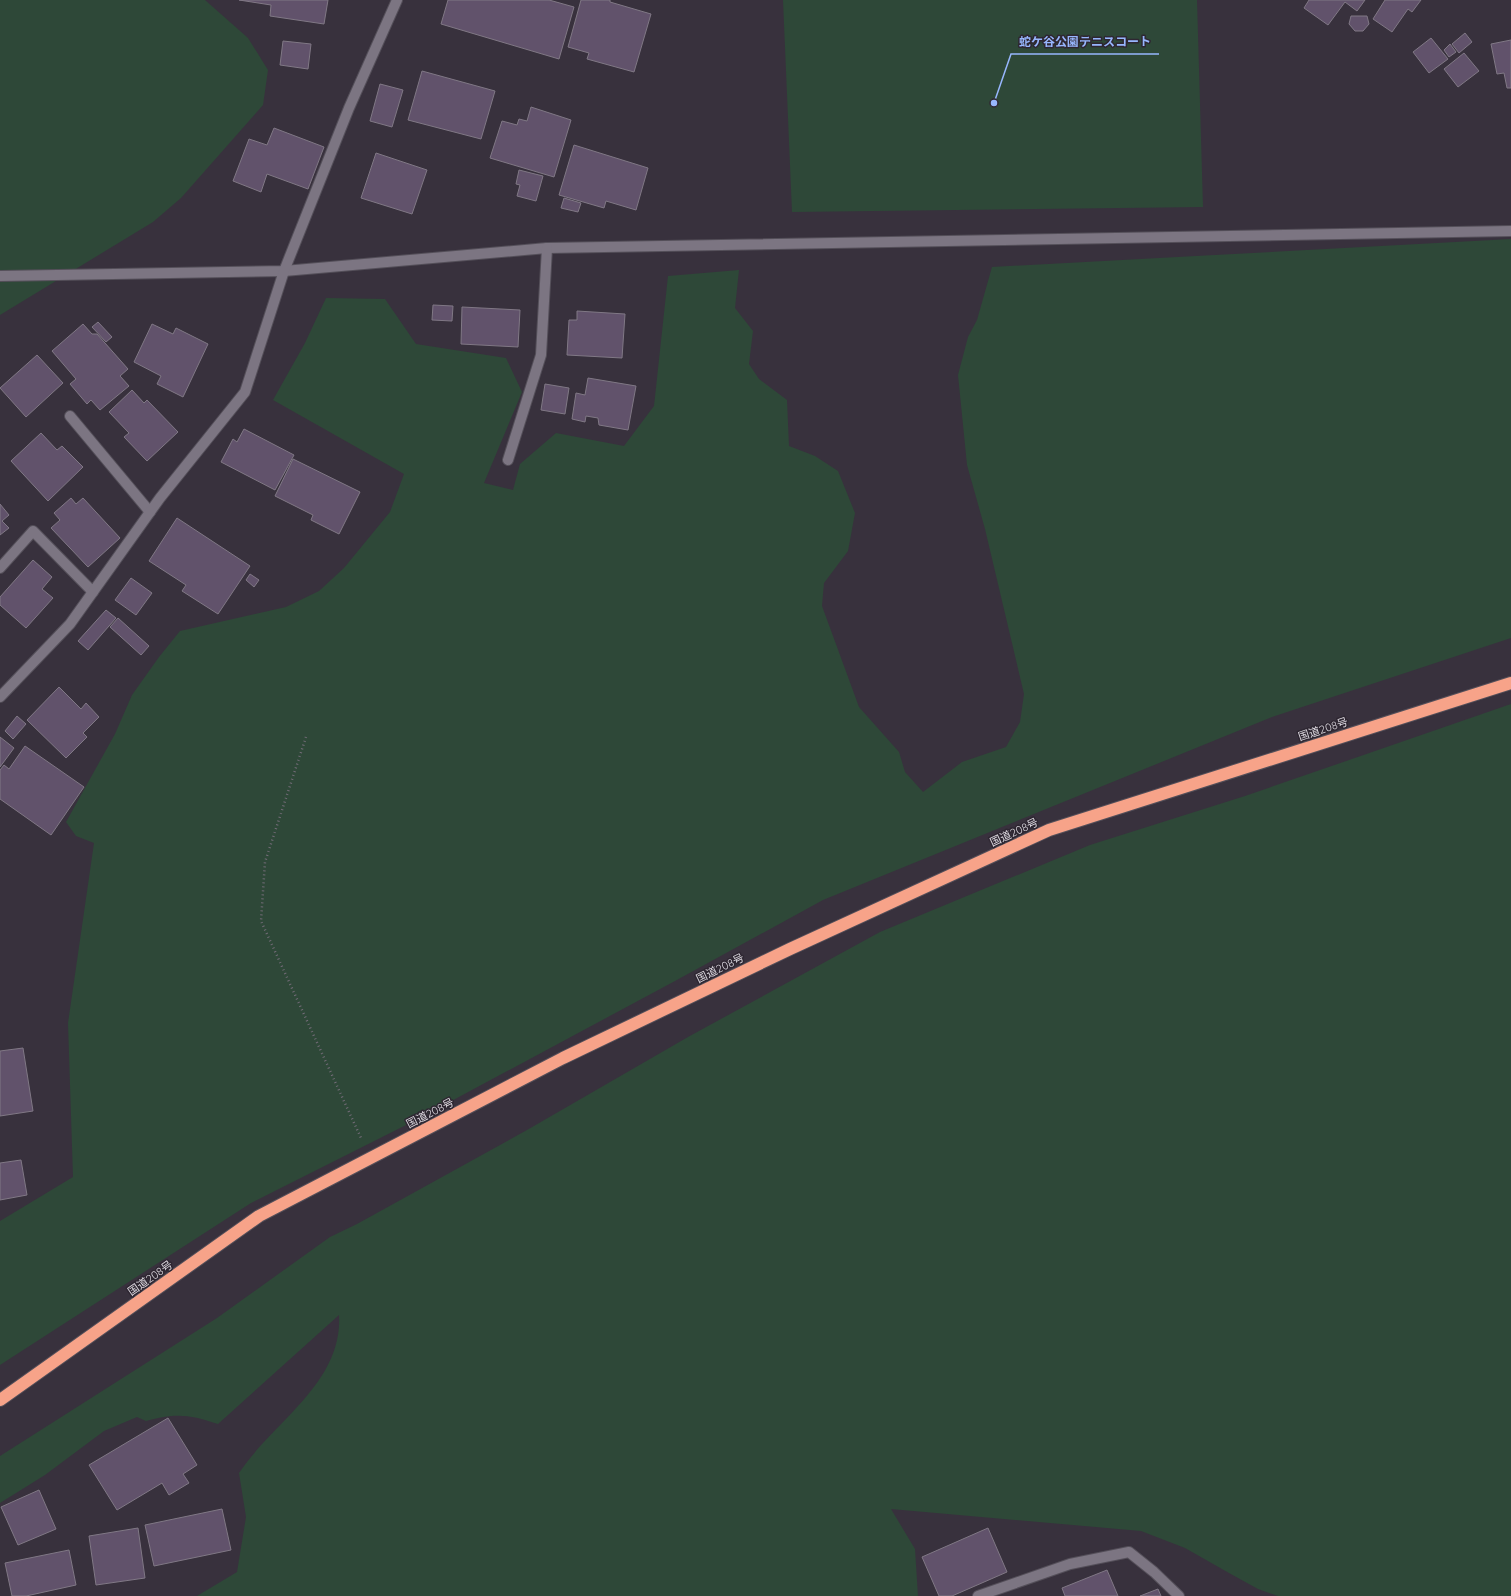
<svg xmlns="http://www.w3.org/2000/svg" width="1511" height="1596" font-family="Quicksand,'Noto Sans JP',sans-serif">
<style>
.green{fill:#2e4838}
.building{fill:#61526b;stroke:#807885}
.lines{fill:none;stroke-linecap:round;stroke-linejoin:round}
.minor-casing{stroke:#544f59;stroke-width:12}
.highway-casing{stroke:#544f59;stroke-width:14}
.path{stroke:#716b76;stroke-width:2.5;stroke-dasharray:1 3;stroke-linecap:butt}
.minor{stroke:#7c7582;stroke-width:10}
.highway{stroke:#f7a389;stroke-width:12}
.labels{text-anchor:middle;stroke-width:3;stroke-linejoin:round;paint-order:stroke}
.street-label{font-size:11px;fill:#ddd9e0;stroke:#2e2732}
.leader{fill:none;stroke:#97b6fd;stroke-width:1.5}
.callout-dot{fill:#97b6fd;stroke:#2e2732;stroke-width:1.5}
.callout-label{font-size:12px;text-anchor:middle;font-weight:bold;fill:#97b6fd;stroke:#2e2732;stroke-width:3;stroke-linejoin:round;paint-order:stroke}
</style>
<rect width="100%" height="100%" fill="#38313d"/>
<g class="green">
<polygon points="0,0 205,0 248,38 268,70 263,105 181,198 153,222 0,315"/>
<polygon points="783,0 1197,0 1203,207 792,212"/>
<polygon points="1511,239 1511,638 1272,717 823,900 675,981 418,1119 251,1203 0,1365 0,1221 73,1177 68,1023 94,843 76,836 66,822 115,734 132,695 159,657 180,631 286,607 319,591 344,568 390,512 404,474 273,400 305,343 326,298 385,299 416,344 506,358 522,392 484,483 513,490 520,464 556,433 624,446 654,406 668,276 739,270 735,308 753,331 749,364 759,379 787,400 789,446 815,456 838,471 855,513 848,551 824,583 822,606 859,707 899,752 905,772 923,792 962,762 1006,747 1020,722 1024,694 985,529 967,465 958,375 968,337 977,320 992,267"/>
<path d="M1511,704v892h-233l-20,-7 -29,-16 -44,-25 -44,-17 -250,-22 24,40 3,47h-721l40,-24 9,-55 -7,-44c34,-51 104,-90 100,-158l-121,109c-29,-10 -43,-11 -72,-3l-9,-4 -33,14 -59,44 -45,28v-47l217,-138 113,-81 27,-13 170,-94 161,-93 192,-105 210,-87 155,-49z"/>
</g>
<g class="building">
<polygon points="239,0 328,0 324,24 270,16 271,5"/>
<polygon points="448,0 549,0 574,7 559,59 441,24"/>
<polygon points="581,0 610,0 610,2 651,14 634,72 587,59 589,53 568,47"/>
<polygon points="1309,0 1365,0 1357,11 1345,2 1328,25 1304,8"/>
<polygon points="1385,0 1421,0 1412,12 1408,9 1392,32 1373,19"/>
<polygon points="1351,16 1367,16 1369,24 1363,31 1355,31 1349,24"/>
<polygon points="1465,33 1472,42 1459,53 1452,44"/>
<polygon points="1431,38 1448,59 1429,73 1413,52"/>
<polygon points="1511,40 1511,88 1507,88 1504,73 1497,74 1491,44"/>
<polygon points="283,41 311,44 308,69 280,65"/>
<polygon points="1450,44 1456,52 1449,57 1444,50"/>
<polygon points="1464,53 1479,71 1458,87 1444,69"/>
<polygon points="422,71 495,91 481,139 408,120"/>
<polygon points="380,84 403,90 392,127 370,121"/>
<polygon points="531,107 571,120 554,177 490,158 502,121 517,125 519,119 527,121"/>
<polygon points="274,128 324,147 308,189 267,174 261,192 233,181 249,139 267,145"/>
<polygon points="574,145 648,168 636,210 606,201 604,208 559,195"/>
<polygon points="376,153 427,170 412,214 361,198"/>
<polygon points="519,170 543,176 536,201 517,196 520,185 516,184"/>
<polygon points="564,198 581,203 578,212 561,208"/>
<polygon points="433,305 453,306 452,321 432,320"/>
<polygon points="462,307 520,310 518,347 461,344"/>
<polygon points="577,311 625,314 622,358 567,355 569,320 577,320"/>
<polygon points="98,322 112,337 106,342 92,327"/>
<polygon points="83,324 92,334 97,334 128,369 120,376 129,386 100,410 91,400 87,404 70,384 76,379 52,351"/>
<polygon points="152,324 173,334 176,328 208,344 183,397 157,384 161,376 134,362"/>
<polygon points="37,355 63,383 26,417 0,388"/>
<polygon points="588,378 636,386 628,430 599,425 598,418 586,416 585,422 572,419 576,393 585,395"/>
<polygon points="545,384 569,388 565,414 541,410"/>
<polygon points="132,390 144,403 147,400 178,432 147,461 124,437 129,433 109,412"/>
<polygon points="244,429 294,455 275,490 221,462 233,439 237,442"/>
<polygon points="41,433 57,450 62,446 83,467 48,501 11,461"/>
<polygon points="293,459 360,492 339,534 311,520 313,515 275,496"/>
<polygon points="71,498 76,504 83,498 120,538 88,567 51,528 60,520 54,513"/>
<polygon points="0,504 9,515 2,521 9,528 0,535"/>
<polygon points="177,518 250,566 218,614 182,591 186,585 149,561"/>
<polygon points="33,560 52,577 42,589 53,598 26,628 0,605 0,597"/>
<polygon points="250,574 259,580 254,587 246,580"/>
<polygon points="131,578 152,593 136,615 115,600"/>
<polygon points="106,610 116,618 88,650 78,641"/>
<polygon points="118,618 149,646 141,655 110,627"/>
<polygon points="59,687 81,709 86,703 99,717 83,733 87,737 66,758 27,720"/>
<polygon points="17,716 26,724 13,739 5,731"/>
<polygon points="0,737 14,748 0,767"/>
<polygon points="25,746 84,787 51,835 0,799 0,770 4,765 9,769"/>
<polygon points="23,1048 33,1111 0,1116 0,1051"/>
<polygon points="21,1160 27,1195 0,1200 0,1163"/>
<polygon points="168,1418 197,1465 183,1474 189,1483 169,1495 162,1483 117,1510 89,1465"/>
<polygon points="39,1490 56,1529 18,1545 1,1507"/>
<polygon points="222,1509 231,1550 154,1566 145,1525"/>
<polygon points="138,1528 145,1578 96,1585 89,1536"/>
<polygon points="988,1528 1007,1572 952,1596 939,1596 922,1557"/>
<polygon points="69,1550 76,1585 26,1596 12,1596 5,1563"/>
<polygon points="1107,1570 1118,1596 1065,1596 1062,1588"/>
<polygon points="1158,1589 1161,1596 1140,1596"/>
</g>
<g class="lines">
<g class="minor-casing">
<g id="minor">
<polyline points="0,276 284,271 547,248 1511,231"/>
<polyline points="70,416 150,512"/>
<polyline points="508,460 541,355 547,248"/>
<polyline points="0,568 33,531 93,592"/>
<polyline points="0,697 70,624 160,498 245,392 284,271 349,108 397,0"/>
<polyline points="978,1596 1070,1564 1129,1552 1154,1572 1179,1596"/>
</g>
</g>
<g class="highway-casing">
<polyline id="highway" points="0,1400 259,1216 563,1058 790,949 1049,830 1511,683"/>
</g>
<polyline class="path" points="306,737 265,862 261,921 361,1138"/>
<use href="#minor" class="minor"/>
<use href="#highway" class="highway"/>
</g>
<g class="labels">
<g class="street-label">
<text transform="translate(1323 729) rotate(-18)" y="4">国道208号</text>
<text transform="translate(1014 832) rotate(-25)" y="4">国道208号</text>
<text transform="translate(720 968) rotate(-26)" y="4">国道208号</text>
<text transform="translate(430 1113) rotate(-27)" y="4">国道208号</text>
<text transform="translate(150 1278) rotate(-35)" y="4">国道208号</text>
</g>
</g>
<path class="leader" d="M994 103L1011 54H1159"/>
<circle class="callout-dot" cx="994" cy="103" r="4"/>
<g class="callout-label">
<text x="1085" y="46">蛇ケ谷公園テニスコート</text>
</g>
</svg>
